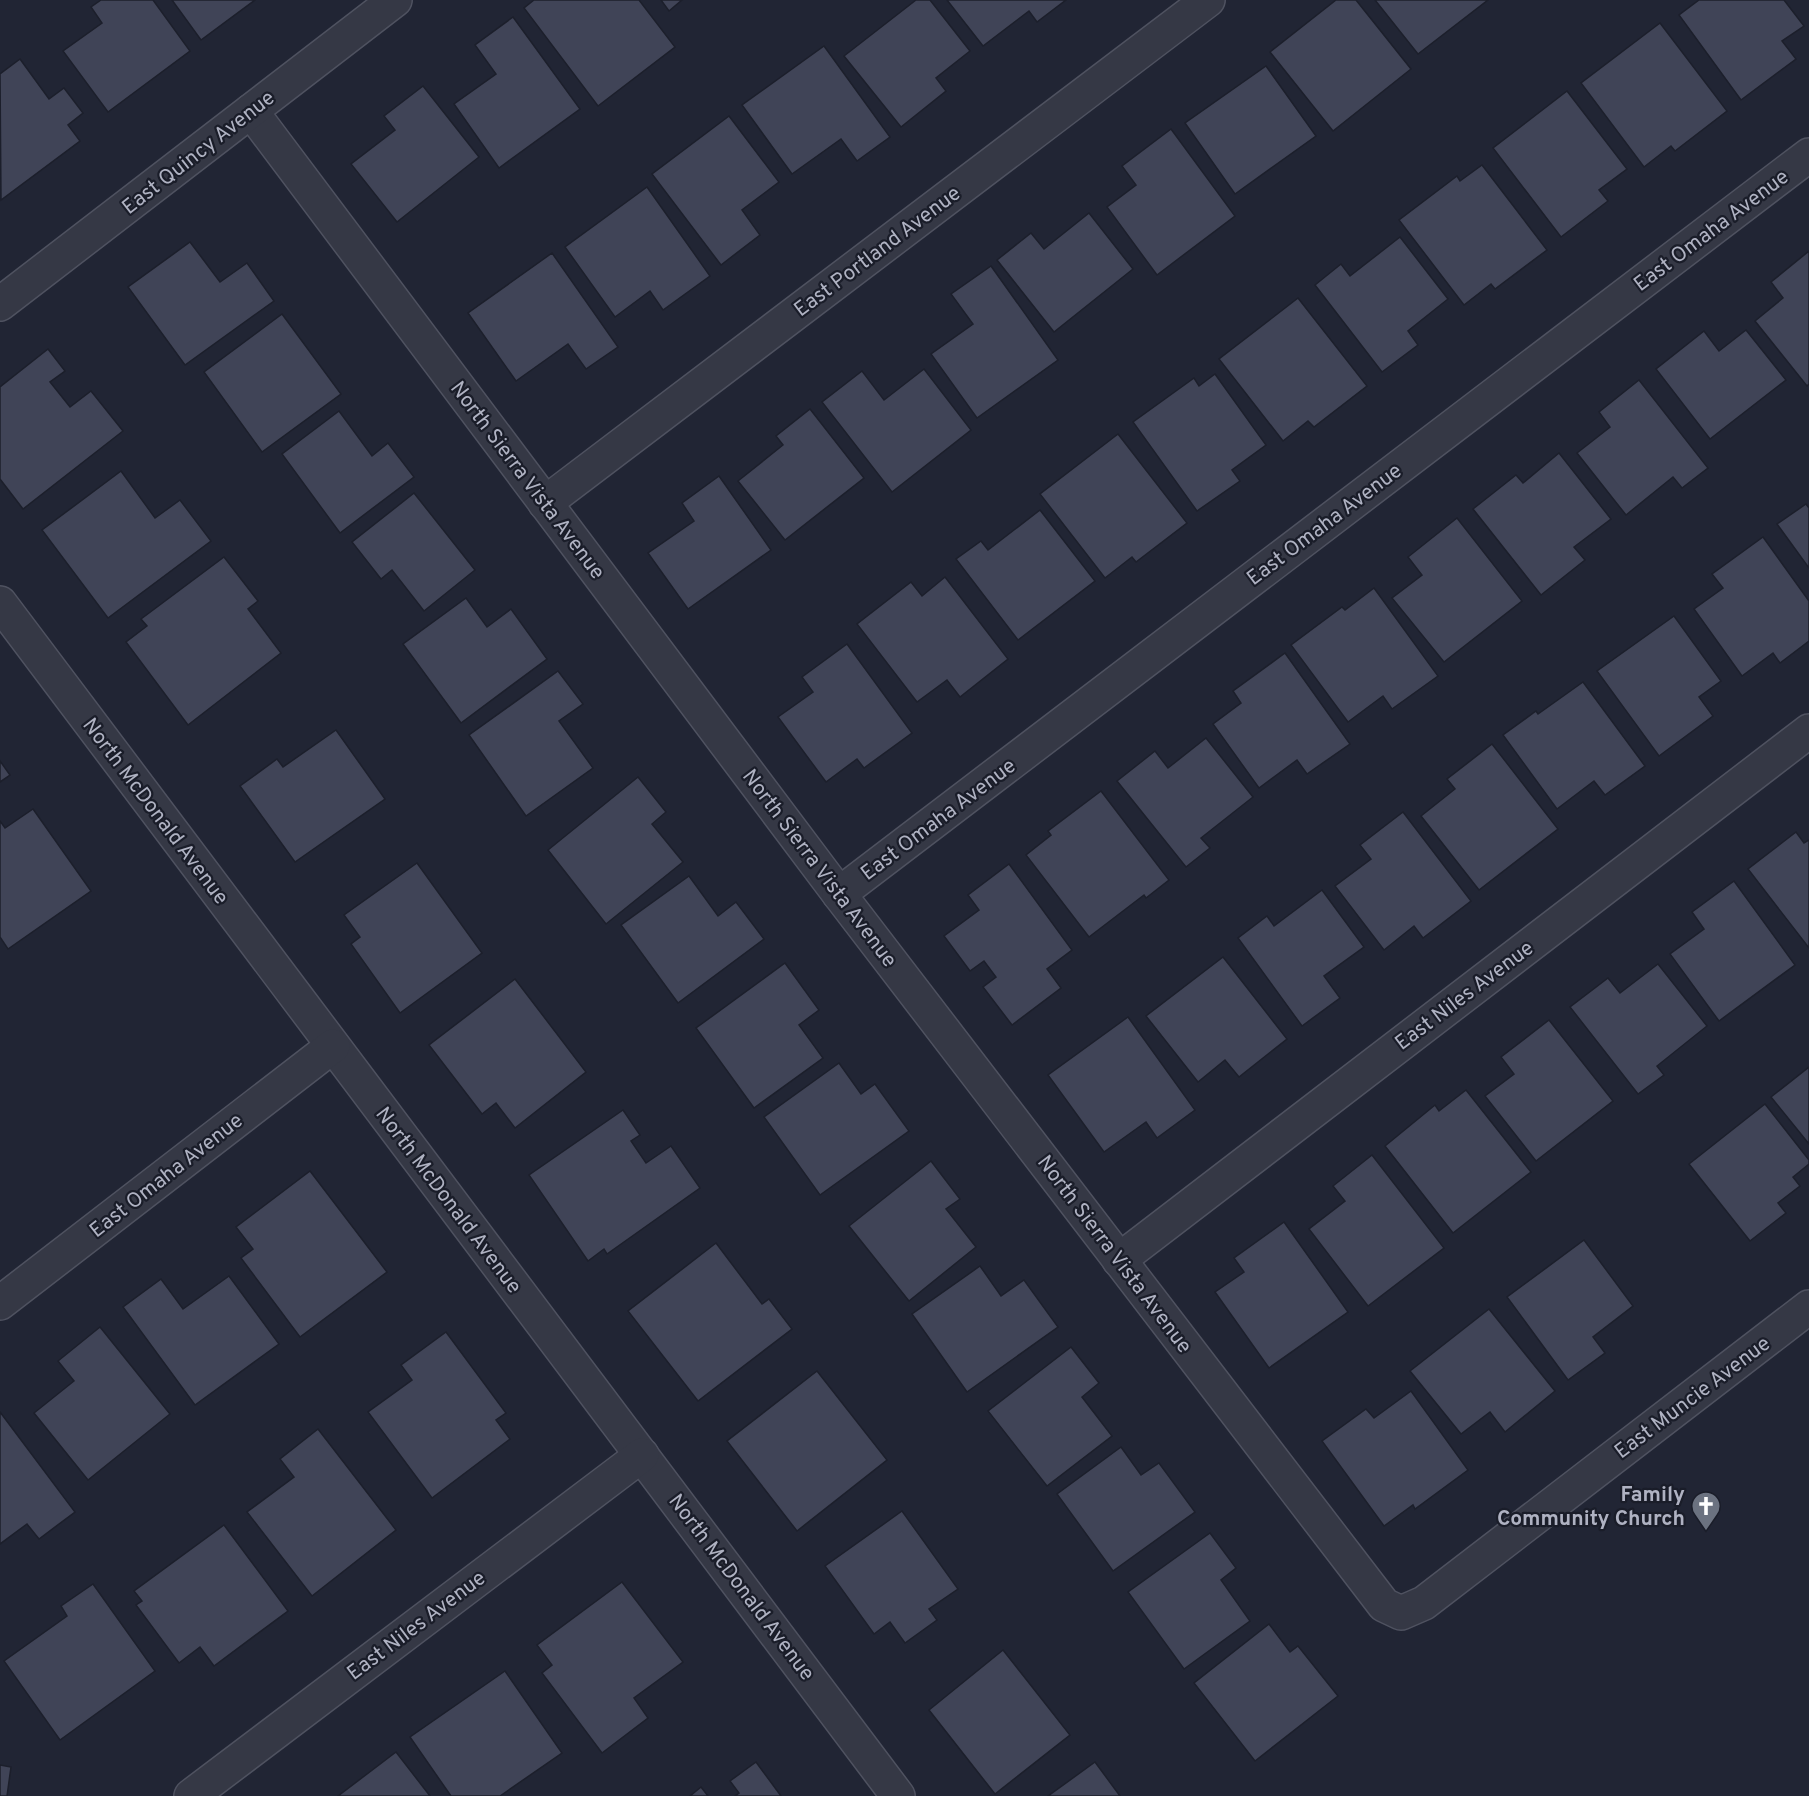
<svg xmlns="http://www.w3.org/2000/svg" width="1809" height="1796" font-family="Overpass,sans-serif">
<style>
.building{fill:#404457;stroke:#1c1f2b;stroke-width:1.5}
.lines{fill:none;stroke-linecap:round;stroke-linejoin:round}
.minor-casing{stroke:#4f5260;stroke-width:36}
.minor{stroke:#353845;stroke-width:33}
.labels{text-anchor:middle;stroke-width:4.5;stroke-linejoin:round;paint-order:stroke}
.street-label{font-size:21px;fill:#afb2c2;stroke:#1a1d29}
.poi-label{font-size:21px;font-weight:bold;fill:#afb2c2;stroke:#1a1d29;text-anchor:end}
</style>
<rect width="100%" height="100%" fill="#212534"/>
<g class="building">
<polygon points="101,0 153,0 190,51 108,112 63,51 102,23 91,7"/>
<polygon points="172,0 255,0 201,40"/>
<polygon points="534,0 639,0 675,47 598,106 524,8"/>
<polygon points="661,0 682,0 669,11"/>
<polygon points="916,0 930,0 970,51 936,78 946,91 901,127 844,56"/>
<polygon points="947,0 1066,0 1037,22 1029,11 983,46"/>
<polygon points="1336,0 1356,0 1411,69 1333,131 1270,52"/>
<polygon points="1375,0 1488,0 1418,54"/>
<polygon points="1699,0 1784,0 1804,26 1782,41 1796,59 1741,100 1679,15"/>
<polygon points="513,17 580,109 499,168 454,104 496,74 475,45"/>
<polygon points="1660,23 1727,111 1675,151 1671,146 1644,167 1581,83"/>
<polygon points="824,46 890,137 857,161 841,139 792,174 742,105"/>
<polygon points="20,59 49,99 64,88 83,113 68,125 80,141 1,200 0,74"/>
<polygon points="1266,66 1316,136 1235,194 1185,123"/>
<polygon points="423,86 479,157 397,222 351,164 395,130 384,116"/>
<polygon points="1567,91 1627,169 1599,190 1608,201 1561,237 1493,148"/>
<polygon points="729,116 779,182 742,210 760,235 721,265 652,174"/>
<polygon points="1171,129 1235,216 1157,275 1107,207 1136,185 1122,166"/>
<polygon points="1482,165 1547,250 1495,289 1491,284 1464,305 1399,220 1457,176 1460,181"/>
<polygon points="647,187 710,276 663,310 650,291 615,317 565,247"/>
<polygon points="1089,213 1133,269 1054,332 997,260 1031,233 1044,249"/>
<polygon points="1400,237 1448,299 1408,331 1418,345 1382,372 1315,285 1341,264 1350,276"/>
<polygon points="190,242 220,282 247,263 274,301 185,365 128,287"/>
<polygon points="1809,251 1809,384 1807,386 1755,321 1783,298 1771,282"/>
<polygon points="552,253 618,347 586,369 568,344 516,381 468,313"/>
<polygon points="991,266 1058,360 977,418 931,354 973,324 951,294"/>
<polygon points="1298,298 1367,386 1314,427 1308,421 1283,441 1219,359"/>
<polygon points="282,314 341,394 262,452 204,372"/>
<polygon points="1746,330 1786,380 1710,439 1656,369 1704,331 1719,351"/>
<polygon points="48,349 65,371 50,382 70,407 91,391 123,431 23,509 0,479 0,387"/>
<polygon points="924,369 971,430 892,492 822,402 862,371 884,400"/>
<polygon points="1215,374 1266,445 1232,470 1240,481 1197,511 1133,422 1194,378 1199,386"/>
<polygon points="1639,380 1708,468 1682,488 1673,477 1626,515 1577,453 1610,427 1599,412"/>
<polygon points="810,409 864,478 785,540 738,481 783,445 776,436"/>
<polygon points="339,411 372,456 388,443 414,477 340,533 282,454"/>
<polygon points="1118,434 1187,523 1136,562 1132,557 1105,578 1040,494"/>
<polygon points="1559,453 1611,519 1574,547 1585,560 1541,595 1473,509 1516,475 1523,483"/>
<polygon points="121,471 155,518 180,500 211,541 108,618 42,530"/>
<polygon points="719,476 771,550 688,609 648,553 694,521 682,503"/>
<polygon points="414,493 475,570 424,611 392,570 381,579 352,542"/>
<polygon points="1806,504 1809,508 1809,568 1777,524"/>
<polygon points="1040,510 1095,581 1018,640 956,559 981,541 988,550"/>
<polygon points="1457,518 1522,601 1444,662 1392,598 1422,575 1408,557"/>
<polygon points="1763,537 1809,601 1809,641 1780,663 1773,653 1742,676 1694,609 1723,588 1712,574"/>
<polygon points="224,557 258,601 248,609 281,653 188,725 126,642 147,626 141,619"/>
<polygon points="945,577 1008,659 960,697 947,680 917,702 857,624 911,582 922,596"/>
<polygon points="1374,588 1438,676 1392,709 1383,696 1348,722 1291,645 1342,607 1345,610"/>
<polygon points="466,598 487,627 511,609 547,659 461,723 403,644"/>
<polygon points="1674,616 1721,681 1699,697 1713,716 1659,756 1597,671"/>
<polygon points="847,644 912,733 864,768 857,759 826,782 778,717 813,692 802,677"/>
<polygon points="1285,653 1350,744 1307,774 1297,760 1259,788 1213,724 1241,703 1233,691"/>
<polygon points="558,671 583,704 559,721 593,768 526,816 469,735"/>
<polygon points="1583,682 1645,766 1605,795 1594,781 1557,809 1503,735 1536,711 1538,714"/>
<polygon points="336,730 385,799 295,862 240,786 277,759 283,767"/>
<polygon points="1206,738 1253,797 1201,838 1210,848 1186,867 1117,781 1155,751 1168,768"/>
<polygon points="1492,744 1558,829 1479,890 1421,816 1455,789 1447,779"/>
<polygon points="0,761 10,775 0,782"/>
<polygon points="638,777 666,812 652,824 683,862 606,924 548,850"/>
<polygon points="1101,791 1169,880 1146,898 1144,895 1089,937 1026,855 1051,835 1048,831"/>
<polygon points="33,809 91,891 8,949 0,937 0,821 5,828"/>
<polygon points="1403,812 1471,901 1423,938 1414,926 1384,950 1335,886 1371,859 1360,845"/>
<polygon points="1796,832 1804,843 1809,840 1809,948 1748,869"/>
<polygon points="417,863 482,953 400,1013 351,944 360,937 344,915"/>
<polygon points="1009,864 1072,950 1047,969 1061,988 1012,1025 983,987 996,977 984,961 970,971 944,936 979,910 968,895"/>
<polygon points="689,876 718,916 736,902 764,939 678,1003 621,925"/>
<polygon points="1734,881 1795,965 1719,1021 1670,954 1704,929 1692,912"/>
<polygon points="1322,890 1364,947 1324,976 1340,998 1302,1026 1238,938 1267,916 1274,926"/>
<polygon points="1223,957 1287,1039 1239,1077 1225,1060 1198,1082 1146,1016"/>
<polygon points="785,963 819,1010 799,1025 823,1058 754,1108 696,1028"/>
<polygon points="1658,964 1707,1026 1657,1066 1664,1075 1638,1094 1570,1007 1608,978 1620,993"/>
<polygon points="515,979 586,1072 515,1128 496,1103 482,1114 429,1045"/>
<polygon points="1128,1017 1195,1110 1157,1138 1146,1122 1104,1152 1048,1075"/>
<polygon points="1549,1020 1613,1101 1536,1161 1485,1096 1514,1074 1501,1057"/>
<polygon points="839,1063 861,1094 875,1084 909,1131 820,1195 764,1117"/>
<polygon points="1809,1067 1809,1144 1771,1097"/>
<polygon points="1466,1090 1531,1172 1453,1233 1385,1146 1435,1105 1439,1111"/>
<polygon points="1765,1104 1809,1160 1809,1164 1793,1177 1800,1186 1778,1203 1786,1213 1750,1241 1689,1164"/>
<polygon points="623,1110 640,1135 631,1141 646,1163 671,1146 700,1188 607,1254 604,1249 588,1261 529,1175"/>
<polygon points="1372,1155 1444,1248 1368,1306 1309,1229 1345,1201 1333,1186"/>
<polygon points="931,1161 960,1199 946,1209 976,1247 909,1301 849,1226"/>
<polygon points="310,1171 387,1272 300,1337 241,1258 253,1249 236,1227"/>
<polygon points="1284,1222 1348,1312 1269,1368 1215,1292 1244,1272 1234,1258"/>
<polygon points="1584,1240 1633,1306 1593,1337 1605,1353 1568,1380 1507,1297"/>
<polygon points="716,1243 762,1304 769,1299 792,1329 698,1401 628,1311"/>
<polygon points="980,1266 1001,1296 1024,1280 1058,1327 967,1392 912,1314"/>
<polygon points="229,1276 279,1344 195,1405 123,1307 161,1279 183,1309"/>
<polygon points="1489,1309 1555,1391 1505,1432 1490,1412 1461,1434 1410,1371"/>
<polygon points="100,1327 170,1414 88,1480 34,1413 74,1381 58,1361"/>
<polygon points="446,1332 506,1413 496,1420 510,1439 432,1498 368,1412 412,1380 401,1365"/>
<polygon points="1071,1347 1099,1383 1082,1397 1112,1436 1047,1486 988,1411"/>
<polygon points="817,1371 887,1460 797,1531 727,1441"/>
<polygon points="1411,1391 1468,1470 1415,1509 1413,1505 1384,1526 1322,1441 1366,1409 1374,1418"/>
<polygon points="0,1412 75,1512 39,1539 27,1524 0,1544"/>
<polygon points="318,1429 396,1530 312,1596 247,1512 294,1477 280,1459"/>
<polygon points="1121,1447 1141,1475 1159,1463 1195,1512 1113,1571 1057,1494"/>
<polygon points="902,1511 958,1589 929,1609 937,1620 905,1643 890,1622 874,1634 825,1566"/>
<polygon points="224,1525 288,1611 214,1666 200,1647 179,1663 136,1605 142,1601 134,1591"/>
<polygon points="1210,1533 1236,1568 1221,1580 1250,1621 1184,1669 1128,1592"/>
<polygon points="622,1582 683,1662 634,1698 648,1718 602,1753 542,1673 552,1665 537,1645"/>
<polygon points="93,1584 155,1671 60,1740 4,1661 67,1616 61,1606"/>
<polygon points="1269,1624 1290,1652 1298,1646 1338,1696 1255,1761 1194,1683"/>
<polygon points="1003,1650 1070,1735 995,1794 929,1710"/>
<polygon points="505,1671 562,1753 500,1796 451,1796 410,1737"/>
<polygon points="396,1752 430,1796 338,1796"/>
<polygon points="756,1762 781,1796 735,1796 739,1793 730,1781"/>
<polygon points="1095,1762 1120,1796 1048,1796"/>
<polygon points="0,1765 11,1767 7,1796 0,1796"/>
<polygon points="701,1787 708,1796 690,1796"/>
</g>
<g class="lines">
<g class="minor-casing">
<g id="minor">
<polyline points="251,111 839,894 1384,1605 1401,1613 1424,1603 1809,1307"/>
<polyline points="0,304 395,0"/>
<polyline points="545,503 1208,0"/>
<polyline points="0,603 898,1796"/>
<polyline points="839,894 1809,155"/>
<polyline points="1119,1260 1809,731"/>
<polyline points="0,1303 333,1046"/>
<polyline points="191,1796 642,1455"/>
</g>
</g>
<use href="#minor" class="minor"/>
</g>
<defs>
<g id="church-pin" transform="scale(1.5)"><path d="M0 17L-7.5 6A9.5 9.5 0 1 1 7.5 6Z" fill="#6b7280" stroke="#1a1d29"/><path d="M-1.2-6h2.4v3.5h3.3v2.4h-3.3V6h-2.4V-.1h-3.3v-2.4h3.3Z" fill="#fff"/></g>
</defs>
<g fill-rule="evenodd">
<use href="#church-pin" x="1706" y="1506"/>
</g>
<g class="labels">
<g class="street-label">
<text transform="translate(198 152) rotate(-38)" y="7">East Quincy Avenue</text>
<text transform="translate(1711 230) rotate(-37)" y="7">East Omaha Avenue</text>
<text transform="translate(877 251) rotate(-37)" y="7">East Portland Avenue</text>
<text transform="translate(528 480) rotate(53)" y="7">North Sierra Vista Avenue</text>
<text transform="translate(1324 524) rotate(-37)" y="7">East Omaha Avenue</text>
<text transform="translate(156 811) rotate(53)" y="7">North McDonald Avenue</text>
<text transform="translate(938 819) rotate(-37)" y="7">East Omaha Avenue</text>
<text transform="translate(820 868) rotate(53)" y="7">North Sierra Vista Avenue</text>
<text transform="translate(1464 995) rotate(-37)" y="7">East Niles Avenue</text>
<text transform="translate(166 1175) rotate(-38)" y="7">East Omaha Avenue</text>
<text transform="translate(449 1200) rotate(53)" y="7">North McDonald Avenue</text>
<text transform="translate(1115 1254) rotate(53)" y="7">North Sierra Vista Avenue</text>
<text transform="translate(1692 1397) rotate(-37)" y="7">East Muncie Avenue</text>
<text transform="translate(742 1587) rotate(53)" y="7">North McDonald Avenue</text>
<text transform="translate(416 1625) rotate(-37)" y="7">East Niles Avenue</text>
</g>
<g class="poi-label">
<text x="1685" y="1501">Family<tspan x="1685" dy="24">Community Church</tspan></text>
</g>
</g>
</svg>
